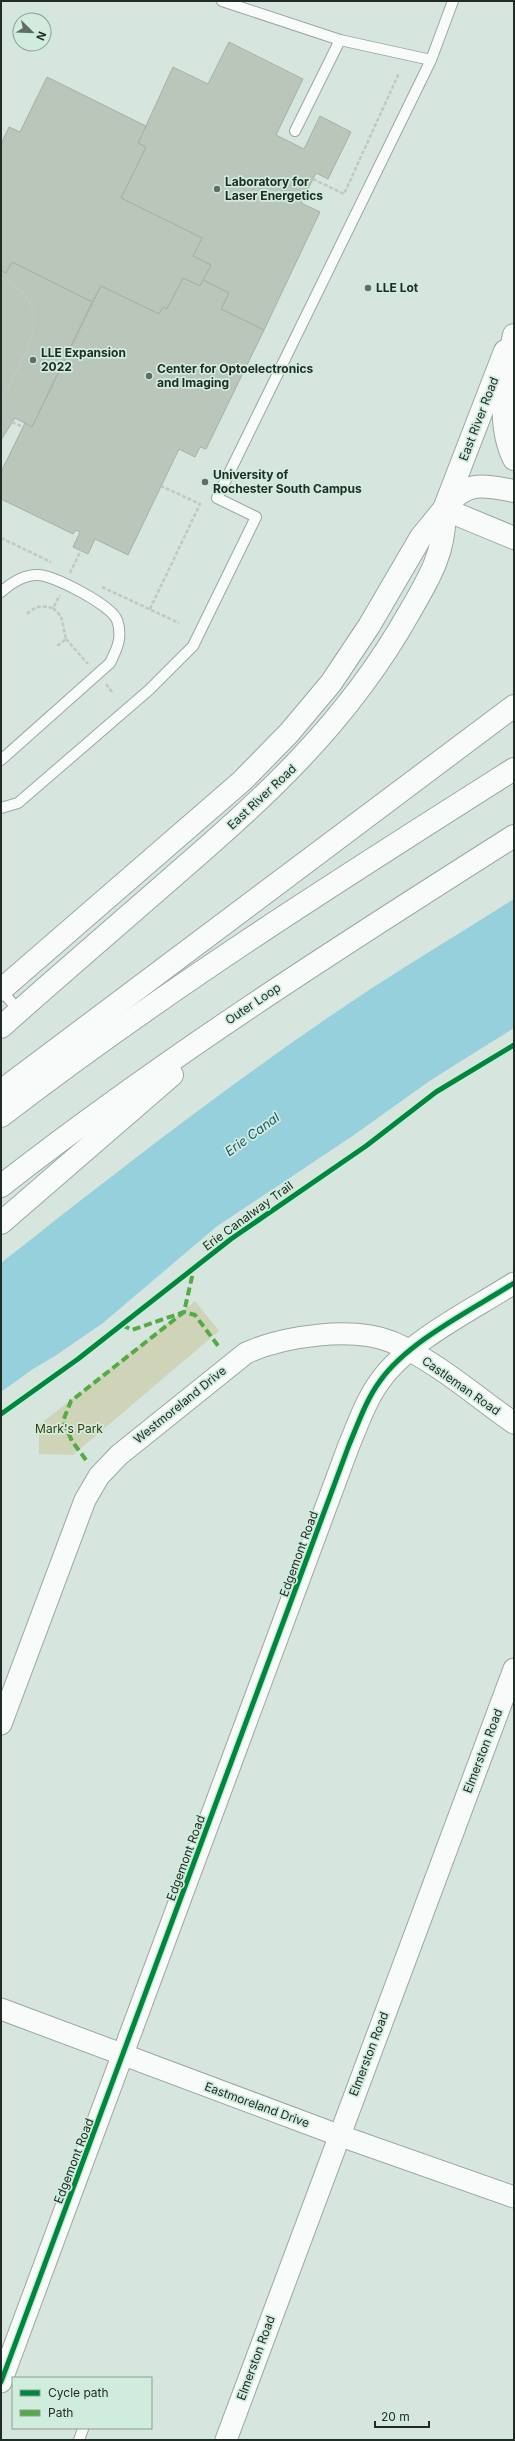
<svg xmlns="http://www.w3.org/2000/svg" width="515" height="2441" font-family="Inter,sans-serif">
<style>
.green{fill:#cfd4b9}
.water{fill:#97d0dd}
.building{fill:#b9c6b9;stroke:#a6b0a8}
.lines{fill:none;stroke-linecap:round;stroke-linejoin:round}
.lane-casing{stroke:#9ba7a0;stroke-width:12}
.street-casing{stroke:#9ba7a0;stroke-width:23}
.secondary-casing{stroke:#9ba7a0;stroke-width:24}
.highway-casing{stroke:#9ba7a0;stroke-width:24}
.path{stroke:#c1c7c3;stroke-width:2.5;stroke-dasharray:4 2;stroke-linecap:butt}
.lane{stroke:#f9fbfa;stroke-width:10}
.street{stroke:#f9fbfa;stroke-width:21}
.secondary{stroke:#f9fbfa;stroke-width:22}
.highway{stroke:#f9fbfa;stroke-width:22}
.quiet{stroke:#52ab44;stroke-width:4;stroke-dasharray:8 4;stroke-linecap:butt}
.cycleway-casing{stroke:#d0ecdd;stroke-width:8}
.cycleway{stroke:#00873e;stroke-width:5}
.poi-dot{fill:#606d66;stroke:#d0ecdd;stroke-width:1.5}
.labels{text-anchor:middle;stroke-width:3.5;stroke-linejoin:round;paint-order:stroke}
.poi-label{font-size:12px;font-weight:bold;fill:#212c26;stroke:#d0ecdd;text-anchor:start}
.street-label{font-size:12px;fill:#212c26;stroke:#d0ecdd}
.park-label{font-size:12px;fill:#3d3805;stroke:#d0ecdd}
.water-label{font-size:13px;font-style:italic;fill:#1e5a6b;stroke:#d0ecdd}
</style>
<rect width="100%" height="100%" fill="#d6e6de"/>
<polygon class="green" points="195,1301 219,1331 73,1455 39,1454 39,1425"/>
<path class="water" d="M514,899v129l-83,52 -77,55 -138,92 -113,96 -48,33 -22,13 -32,23v-129c120,-95 241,-189 368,-273 48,-31 97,-61 145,-91z"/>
<g class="building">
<polygon points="229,42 303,79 276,135 304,149 320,116 351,132 328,179 316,173 301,203 320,212 264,330 221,309 229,293 203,280 211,265 193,256 202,238 121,198 146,147 138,143 173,67 208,84"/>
<polygon points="47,77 146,126 138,143 146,147 121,198 202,238 193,256 211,265 200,286 183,278 167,309 163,307 159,314 101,286 92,302 12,262 6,273 1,271 1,144 9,127 20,132"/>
<polygon points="12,262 92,302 32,427 15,418 1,440 1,271 6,273"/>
<polygon points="183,278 200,286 203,280 229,293 221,309 264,330 206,449 200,447 195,457 179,449 128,555 95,539 88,554 73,547 80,532 76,530 73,534 1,499 1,472 25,423 32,427 101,286 159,314 163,307 167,309"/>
</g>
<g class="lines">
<g class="lane-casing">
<g id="lane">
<polyline points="222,1 340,40 431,60"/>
<polyline points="295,131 340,40"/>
<path d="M1,592c10,-9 23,-18 38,-17 16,1 72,30 78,45 6,17 0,29 -7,43l-109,97"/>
<polyline points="1,808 18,803 149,690 193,646 256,517 217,498 431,60 453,1"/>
<polyline points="1,990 19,1011"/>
<polyline points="79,2440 83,2429"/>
</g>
</g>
<g class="street-casing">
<g id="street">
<path d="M1,1724l84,-224 14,-24 20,-21 127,-102c38,-17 106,-27 146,-11 44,19 83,54 122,81"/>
<polyline points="1,2009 338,2135 514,2197"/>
<path d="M1,2382l348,-937c9,-21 17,-45 31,-64 28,-40 92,-71 134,-98"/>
<polyline points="226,2440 514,1669"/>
</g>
</g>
<g class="secondary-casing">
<g id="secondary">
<polyline points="1,990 242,781 289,733 331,683 369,626 421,537 444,509 505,351"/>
<path d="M1,1027c55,-49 111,-97 166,-145 96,-83 179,-157 242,-269 20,-34 38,-64 35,-104"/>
</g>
</g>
<g class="highway-casing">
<g id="highway">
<path d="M514,335c-9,37 -18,88 0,124"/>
<path d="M514,491c-32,-6 -48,-11 -70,18l70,29"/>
<polyline points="1,1091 514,706"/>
<path d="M1,1116c164,-126 338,-236 513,-347"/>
<path d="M1,1186c164,-128 338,-239 513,-350"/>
<polyline points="1,1223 172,1075"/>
</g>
</g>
<g class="path">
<polyline points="313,179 344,194 399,73"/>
<path d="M1,278c62,29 21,79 0,123"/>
<polyline points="1,417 23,427"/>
<polyline points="1,538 51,562"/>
<polyline points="70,573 81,550"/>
<polyline points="102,587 179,623"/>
<polyline points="53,608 61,616 66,639 57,646"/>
<polyline points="150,609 200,504 161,486"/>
<path d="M27,614c8,-8 15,-9 26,-6l7,-13"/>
<polyline points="66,639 88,664"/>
<polyline points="106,684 112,692"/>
</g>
<use href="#lane" class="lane"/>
<use href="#street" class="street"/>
<use href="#secondary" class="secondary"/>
<use href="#highway" class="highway"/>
<g class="quiet">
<polyline points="122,1325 132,1330 184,1312 195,1315 219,1347"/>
<polyline points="86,1460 72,1441 63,1421 71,1401 184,1312 194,1268"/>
</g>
<g class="cycleway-casing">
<g id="cycleway">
<polyline points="1,1414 78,1359 231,1239 366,1146 436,1092 514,1045"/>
<path d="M1,2382l348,-937c9,-21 17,-45 31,-64 28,-40 92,-71 134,-98"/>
</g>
</g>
<use href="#cycleway" class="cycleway"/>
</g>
<g class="poi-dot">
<circle cx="217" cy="189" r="4"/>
<circle cx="368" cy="288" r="4"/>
<circle cx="33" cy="360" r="4"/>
<circle cx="149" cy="376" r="4"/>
<circle cx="205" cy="482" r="4"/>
</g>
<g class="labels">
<g class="poi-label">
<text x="225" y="186">Laboratory for<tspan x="225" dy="14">Laser Energetics</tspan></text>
<text x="376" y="292">LLE Lot</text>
<text x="41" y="357">LLE Expansion<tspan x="41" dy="14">2022</tspan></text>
<text x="157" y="373">Center for Optoelectronics<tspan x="157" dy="14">and Imaging</tspan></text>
<text x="213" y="479">University of<tspan x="213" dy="14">Rochester South Campus</tspan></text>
</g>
<g class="street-label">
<text transform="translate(479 419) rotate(-69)" y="4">East River Road</text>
<text transform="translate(262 797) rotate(-43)" y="4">East River Road</text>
<text transform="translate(253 1004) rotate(-34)" y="4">Outer Loop</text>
<text transform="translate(248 1216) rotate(-36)" y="4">Erie Canalway Trail</text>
<text transform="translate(461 1386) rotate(35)" y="4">Castleman Road</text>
<text transform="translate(180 1405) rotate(-39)" y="4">Westmoreland Drive</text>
<text transform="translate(299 1554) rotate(-70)" y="4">Edgemont Road</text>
<text transform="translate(483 1751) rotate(-69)" y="4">Elmerston Road</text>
<text transform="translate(186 1858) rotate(-70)" y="4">Edgemont Road</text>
<text transform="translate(369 2054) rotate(-69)" y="4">Elmerston Road</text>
<text transform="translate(257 2105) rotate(20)" y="4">Eastmoreland Drive</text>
<text transform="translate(74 2161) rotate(-69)" y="4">Edgemont Road</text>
<text transform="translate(256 2358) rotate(-70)" y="4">Elmerston Road</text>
</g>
<g class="park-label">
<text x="69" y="1433">Mark's Park</text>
</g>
<g class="water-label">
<text transform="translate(252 1134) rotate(-36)" y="5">Erie Canal</text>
</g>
</g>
<rect width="515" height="2441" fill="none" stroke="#212c26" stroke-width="4"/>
<rect x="12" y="2377" width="140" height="52" fill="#d0ecdd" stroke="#8a9f94"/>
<rect x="20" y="2390" width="20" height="6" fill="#00873e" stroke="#8a9f94"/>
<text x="48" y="2397" font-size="12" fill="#212c26">Cycle path</text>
<rect x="20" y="2410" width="20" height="6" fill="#52ab44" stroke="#8a9f94"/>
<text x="48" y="2417" font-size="12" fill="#212c26">Path</text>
<g transform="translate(32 32) rotate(113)"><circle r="19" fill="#d0ecdd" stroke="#8a9f94"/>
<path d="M0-3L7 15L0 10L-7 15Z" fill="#606d66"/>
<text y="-6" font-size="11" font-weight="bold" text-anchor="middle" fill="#212c26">N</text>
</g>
<path d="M375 2421v6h54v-6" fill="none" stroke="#212c26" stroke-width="2"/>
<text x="381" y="2421" font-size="12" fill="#212c26" stroke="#d0ecdd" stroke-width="3" paint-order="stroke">20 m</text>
</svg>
